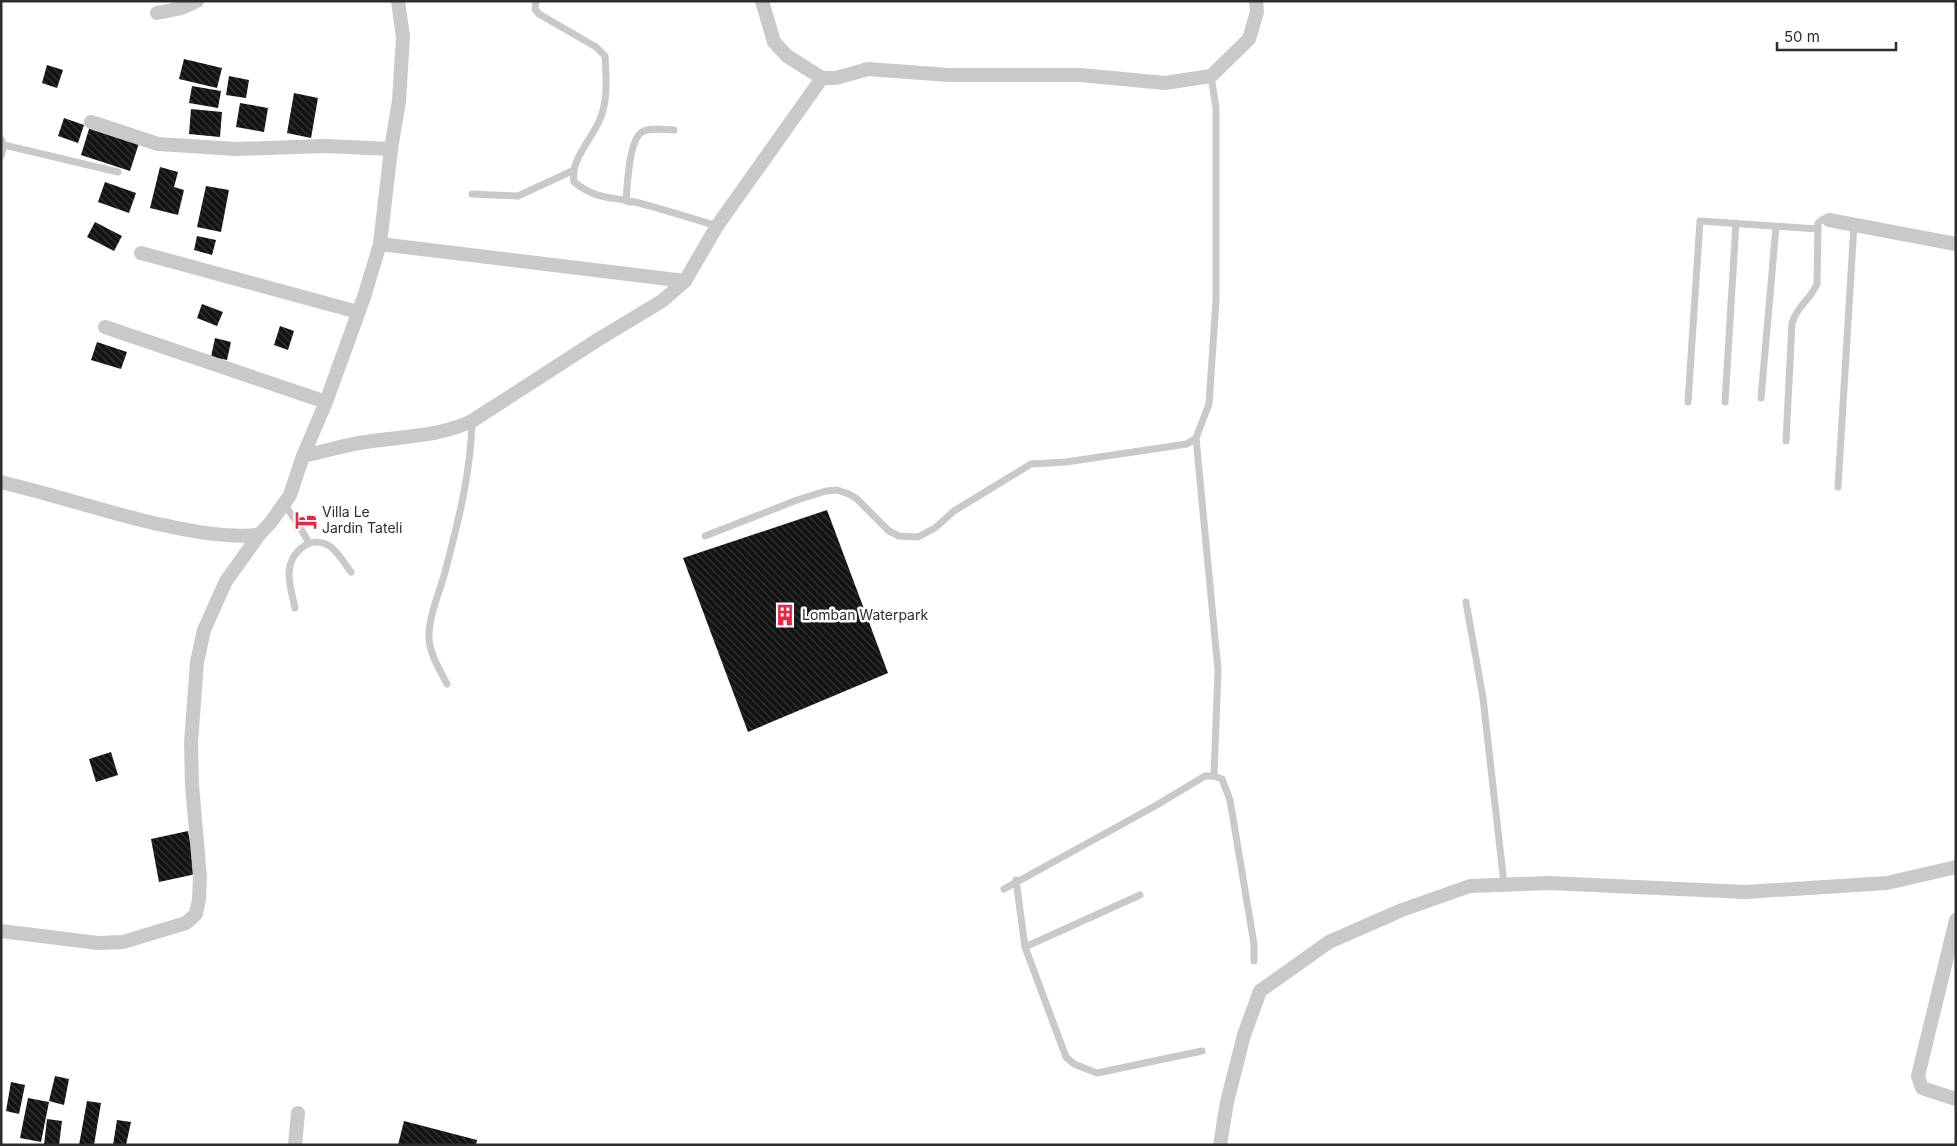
<svg xmlns="http://www.w3.org/2000/svg" width="1957" height="1146" font-family="Inter,sans-serif">
<style>
.building{fill:url(#building-back-hatch)}
.lines{fill:none;stroke-linecap:round;stroke-linejoin:round}
.service{stroke:#c9c9c9;stroke-width:7}
.minor{stroke:#c9c9c9;stroke-width:14}
.labels{text-anchor:middle;stroke-width:5;stroke-linejoin:round;paint-order:stroke}
.poi-label{font-size:14px;fill:#2c2c2c;stroke:#fff;text-anchor:start}
</style>
<defs>
<pattern id="building-back-hatch" width="6" height="6" patternUnits="userSpaceOnUse" patternTransform="scale(1.25)"><rect width="6" height="6" fill="#131313"/><path d="M-1 5l2 2M0 0l6 6M5-1l2 2" fill="none" stroke="#363636"/></pattern>
</defs>
<rect width="100%" height="100%" fill="#fff"/>
<g class="building">
<polygon points="184,59 222,68 217,88 179,79"/>
<polygon points="47,65 63,70 57,88 42,83"/>
<polygon points="229,76 249,80 246,98 226,95"/>
<polygon points="192,86 221,91 218,108 189,103"/>
<polygon points="294,93 318,98 311,138 287,133"/>
<polygon points="240,103 268,108 264,132 236,127"/>
<polygon points="191,109 222,112 220,137 189,134"/>
<polygon points="64,118 84,125 78,143 58,136"/>
<polygon points="90,126 139,143 130,171 81,155"/>
<polygon points="160,167 178,172 174,187 184,190 178,215 150,208"/>
<polygon points="105,182 136,193 129,213 98,202"/>
<polygon points="206,186 229,190 221,232 197,227"/>
<polygon points="95,222 122,236 114,251 87,237"/>
<polygon points="197,236 216,240 212,255 194,250"/>
<polygon points="202,304 223,312 217,326 197,318"/>
<polygon points="280,326 294,331 288,350 274,345"/>
<polygon points="215,338 231,342 227,360 211,357"/>
<polygon points="97,342 127,352 121,369 91,360"/>
<polygon points="827,510 888,673 748,732 683,558"/>
<polygon points="111,752 118,775 96,782 89,759"/>
<polygon points="188,831 196,874 159,882 151,839"/>
<polygon points="55,1076 69,1079 64,1105 49,1101"/>
<polygon points="11,1082 25,1085 19,1114 6,1111"/>
<polygon points="28,1098 49,1102 41,1142 20,1138"/>
<polygon points="87,1101 101,1103 94,1145 79,1145"/>
<polygon points="47,1119 62,1121 59,1145 44,1145"/>
<polygon points="117,1120 131,1122 126,1145 113,1145"/>
<polygon points="404,1121 477,1140 476,1145 398,1145"/>
</g>
<g class="lines">
<g class="service">
<path d="M536,1l-1,8 4,5 57,33 9,9c1,20 3,39 -3,58 -7,23 -32,43 -28,68 24,19 38,14 65,21 26,7 52,15 78,23"/>
<polyline points="1,139 4,145 1,156"/>
<polyline points="4,145 118,172"/>
<polyline points="472,194 518,196 572,171"/>
<path d="M631,202l-5,-1c1,-14 3,-62 16,-69 8,-5 23,-2 32,-2"/>
<polyline points="1761,398 1776,227"/>
<polyline points="1688,402 1700,221 1818,229"/>
<polyline points="1725,402 1736,223"/>
<polyline points="1196,438 1218,670 1214,776"/>
<path d="M1786,441l6,-118c5,-17 19,-24 25,-39l1,-61 5,-4 6,1"/>
<polyline points="1838,487 1854,224"/>
<polyline points="284,504 298,524 309,543"/>
<polyline points="705,536 797,500 826,491 837,490 849,494 857,499 889,531 899,536 918,537 935,528 954,511 1031,464 1066,462 1187,444 1196,438 1209,404 1216,301 1216,108 1211,76"/>
<polyline points="1466,602 1483,698 1504,884"/>
<path d="M295,608c-2,-10 -6,-23 -6,-34 0,-20 19,-39 39,-29 10,6 16,18 23,27"/>
<path d="M447,684c-7,-14 -17,-29 -18,-46 -1,-20 11,-47 16,-66 13,-49 26,-100 27,-151"/>
<polyline points="1016,880 1025,947 1066,1057 1074,1064 1097,1073 1202,1051"/>
<polyline points="1004,889 1155,806 1205,776 1214,776 1222,779 1230,800 1254,944 1254,961"/>
<polyline points="1025,947 1140,895"/>
</g>
<g class="minor">
<polyline points="762,1 774,42 787,56 822,78"/>
<polyline points="157,13 182,8 197,1"/>
<polyline points="91,122 158,144 236,149 325,146 391,149"/>
<polyline points="1829,220 1956,244"/>
<polyline points="380,244 685,281"/>
<polyline points="141,253 358,312"/>
<polyline points="105,327 326,402"/>
<path d="M303,456c19,-4 38,-10 56,-13 39,-7 77,-5 113,-22l127,-82 63,-38 23,-20 32,-55 105,-148h14l32,-9 81,6h132l84,8 46,-7 38,-37 8,-27 -1,-11"/>
<path d="M1,482c50,12 99,28 148,40 36,8 72,16 110,13"/>
<polyline points="1956,920 1918,1076 1922,1088 1956,1099"/>
<polyline points="1,931 98,943 123,942 186,923 196,914 199,899 200,877 192,785 191,743 197,662 204,630 226,581 259,535 271,522 290,495 303,456 326,402 364,297 380,244 391,149 399,101 403,37 398,1"/>
<polyline points="295,1145 298,1113"/>
<polyline points="1220,1145 1227,1102 1244,1035 1260,991 1329,942 1402,910 1470,886 1549,883 1745,892 1887,883 1956,867"/>
</g>
</g>
<defs>
<g id="hotel-bare" transform="scale(1.725)"><path d="M-6-4.5h1.5V1H6V5H4.5V3h-9V5H-6ZM-4 0a1.8 1.8 0 1 1 3.6 0ZM.5 0V-2.5h3Q6-2.5 6 0Z" fill="#e82843" stroke="#fff" stroke-width="2.5" paint-order="stroke"/></g>
<g id="building-bare" transform="scale(1.725)"><path d="M-4-6H4V6H1V3H-1V6H-4ZM-2.5-4.3h1.7v1.8h-1.7ZM.8-4.3h1.7v1.8H.8ZM-2.5-1h1.7V.8h-1.7ZM.8-1h1.7V.8H.8Z" fill="#e82843" stroke="#fff" stroke-width="2.5" paint-order="stroke"/></g>
</defs>
<g fill-rule="evenodd">
<use href="#hotel-bare" x="306" y="520"/>
<use href="#building-bare" x="785" y="615"/>
</g>
<g class="labels">
<g class="poi-label">
<text x="322" y="517">Villa Le<tspan x="322" dy="16">Jardin Tateli</tspan></text>
<text x="802" y="620">Lomban Waterpark</text>
</g>
</g>
<rect width="1957" height="1146" fill="none" stroke="#2c2c2c" stroke-width="5"/>
<path d="M1777 42v8h119v-8" fill="none" stroke="#2c2c2c" stroke-width="2.5"/>
<text x="1784" y="42" font-size="15" fill="#2c2c2c" stroke="#ffffff" stroke-width="4" paint-order="stroke">50 m</text>
</svg>
